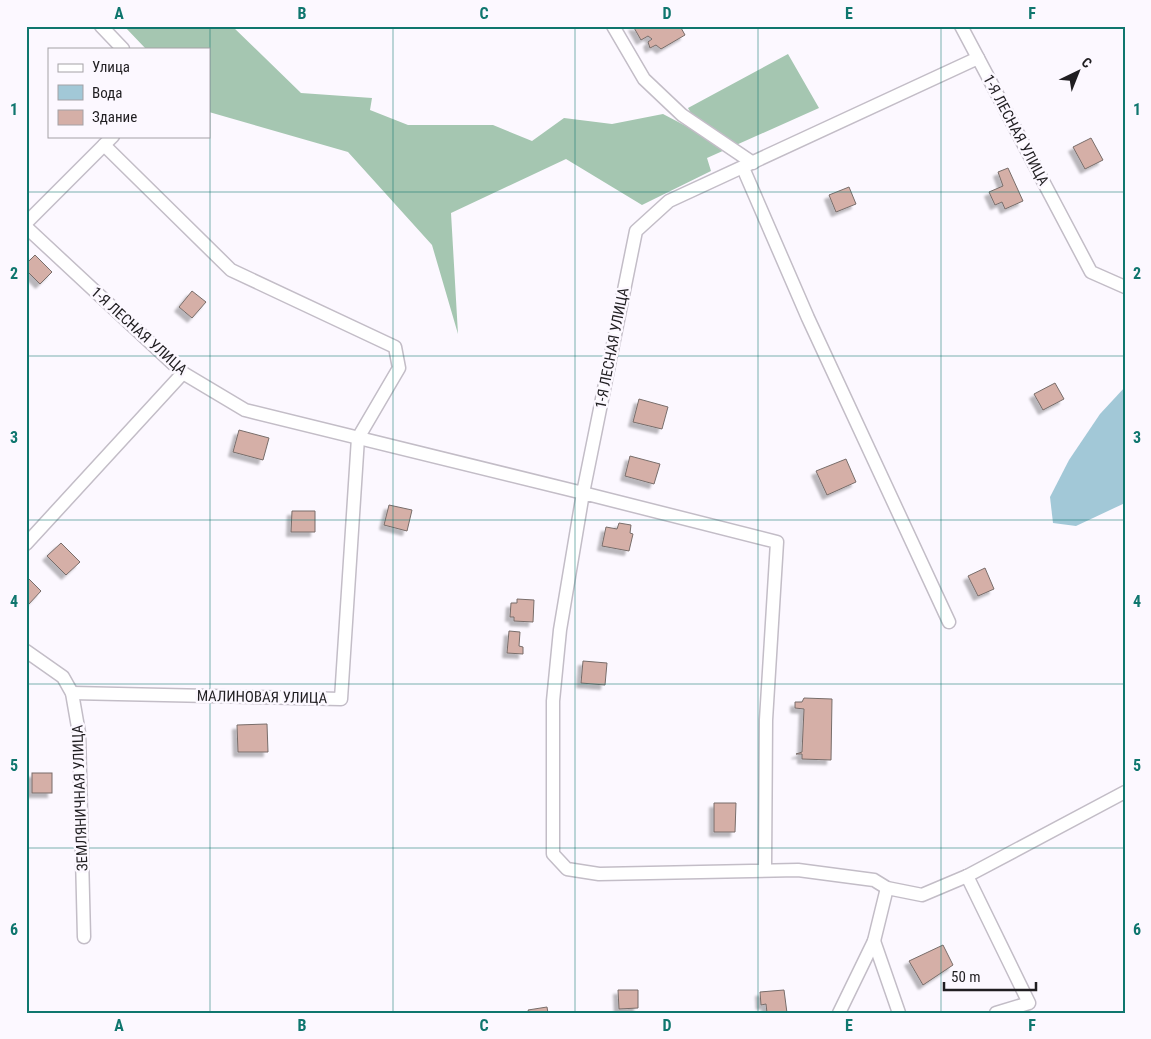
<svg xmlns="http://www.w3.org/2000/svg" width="1151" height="1039" font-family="'Roboto Condensed',sans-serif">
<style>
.forest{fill:#a5c6b1}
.water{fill:#a2c8d7}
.building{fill:#d5afa7;stroke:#786d6a;filter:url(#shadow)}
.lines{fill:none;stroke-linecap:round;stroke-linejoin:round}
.minor-casing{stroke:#c3bdc7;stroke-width:15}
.minor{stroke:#fff;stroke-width:12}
.grid{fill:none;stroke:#0f766e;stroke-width:1;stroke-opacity:0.55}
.labels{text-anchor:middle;stroke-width:5;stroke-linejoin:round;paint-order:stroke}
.street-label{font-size:15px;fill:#201e21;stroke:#fcf8ff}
.neatline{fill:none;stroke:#0f766e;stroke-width:2}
.grid-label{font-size:16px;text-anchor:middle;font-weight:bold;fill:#0f766e}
</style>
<defs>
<filter id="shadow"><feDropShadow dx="-4.5" dy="4.5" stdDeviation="1" flood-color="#0004"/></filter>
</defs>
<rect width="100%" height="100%" fill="#fcf8ff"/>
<polygon class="forest" points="124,26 232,26 301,93 372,98 370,110 408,125 493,125 532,141 564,118 612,124 663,114 703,135 688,108 788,54 819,108 707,158 711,171 642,205 566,159 451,213 458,334 432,245 348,152 209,112 209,49 146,49"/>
<polygon class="water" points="1125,387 1125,503 1076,526 1053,523 1050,497 1069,460 1100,414"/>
<g class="building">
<polygon points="633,26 680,26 685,35 661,49 656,45 650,48 648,42 652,39 648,36 641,40"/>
<polygon points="1091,138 1103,160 1085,169 1073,147"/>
<polygon points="1008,168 1023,201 1005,209 1002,202 995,205 989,192 1003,186 998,172"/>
<polygon points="849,187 856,204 836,212 829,195"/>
<polygon points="35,255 52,272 40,284 26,270 26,264"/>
<polygon points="192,291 206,302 192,318 179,307"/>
<polygon points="1055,383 1064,399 1043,410 1034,394"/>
<polygon points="639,399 668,407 662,429 633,422"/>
<polygon points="239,430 269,438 263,460 233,452"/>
<polygon points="630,456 660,464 654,484 625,476"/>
<polygon points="846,459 856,482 827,495 816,471"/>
<polygon points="389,505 412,510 407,531 384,525"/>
<polygon points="292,511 315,511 315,532 291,532"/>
<polygon points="619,523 631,525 630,533 633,534 629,551 602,546 606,527 617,529"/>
<polygon points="61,543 80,562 66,575 47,556"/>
<polygon points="985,568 994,589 978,596 968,576"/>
<polygon points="26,576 41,591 28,605 26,603"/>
<polygon points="517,599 534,600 533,622 514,621 514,617 510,617 511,603 517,603"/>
<polygon points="509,631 520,632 519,646 523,647 523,654 507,653"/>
<polygon points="583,661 607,663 605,685 581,683"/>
<polygon points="804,698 832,699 831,760 802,759 802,754 796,754 802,752 804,709 795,708 795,702 802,702"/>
<polygon points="267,724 268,752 238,752 237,725"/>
<rect x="32" y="773" width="20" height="20"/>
<polygon points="714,803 736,803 735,832 714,832"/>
<polygon points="943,945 953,965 923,985 909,961"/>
<polygon points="618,990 638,990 638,1008 619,1009"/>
<polygon points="784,990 787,1013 767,1013 766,1004 761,1005 760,992"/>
<polygon points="547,1007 548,1013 529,1013 528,1010"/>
</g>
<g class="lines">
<g class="minor-casing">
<g id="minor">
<polyline points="101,26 123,49"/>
<polyline points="613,26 644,79 682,115 753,163"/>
<polyline points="961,26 978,58"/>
<polyline points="743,168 808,318 949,622"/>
<polyline points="26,223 113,136"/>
<polyline points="26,227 183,373 245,410 583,493 636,231 669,201 978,58 1091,272 1125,287"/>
<polyline points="26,544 183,373"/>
<polyline points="26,651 63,677 72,693 79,733 84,937"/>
<polyline points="72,693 341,699 358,438 399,368 395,347 231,270 104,145"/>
<polyline points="765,870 766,720 777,542 583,493 560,630 553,701 553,854 567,869 599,874 798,870 874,880 887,888 922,895 967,876 1125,792"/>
<polyline points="967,876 1029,1003 996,1013"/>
<polyline points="874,941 899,1013"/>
<polyline points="839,1013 874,941 887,888"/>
</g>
</g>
<use href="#minor" class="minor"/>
</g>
<path class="grid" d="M210,26v987M393,26v987M575,26v987M758,26v987M941,26v987M26,192h1099M26,356h1099M26,520h1099M26,684h1099M26,848h1099"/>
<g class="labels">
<g class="street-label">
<text transform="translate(1016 130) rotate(62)" y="5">1-Я ЛЕСНАЯ УЛИЦА</text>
<text transform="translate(139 331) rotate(42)" y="5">1-Я ЛЕСНАЯ УЛИЦА</text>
<text transform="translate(612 348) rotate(-79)" y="5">1-Я ЛЕСНАЯ УЛИЦА</text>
<text transform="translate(262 697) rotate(1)" y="5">МАЛИНОВАЯ УЛИЦА</text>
<text transform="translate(80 798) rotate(-92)" y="5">ЗЕМЛЯНИЧНАЯ УЛИЦА</text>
</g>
</g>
<rect width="1151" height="1039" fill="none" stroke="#fcf8ff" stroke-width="55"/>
<rect x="48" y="48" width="162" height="90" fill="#fcf8ff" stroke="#a4a1a6"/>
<rect x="58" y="64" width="25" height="8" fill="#ffffff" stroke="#a4a1a6"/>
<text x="92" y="72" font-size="15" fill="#201e21">Улица</text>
<rect x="58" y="85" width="25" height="15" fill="#a2c8d7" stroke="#a4a1a6"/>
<text x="92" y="98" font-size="15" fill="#201e21">Вода</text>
<rect x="58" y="110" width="25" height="15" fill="#d5afa7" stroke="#a4a1a6"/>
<text x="92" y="122" font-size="15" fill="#201e21">Здание</text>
<g transform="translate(1078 72) rotate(43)" stroke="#fcf8ff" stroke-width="4" paint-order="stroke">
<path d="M0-4L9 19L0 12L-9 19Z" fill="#201e21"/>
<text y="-8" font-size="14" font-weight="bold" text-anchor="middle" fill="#201e21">С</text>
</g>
<path d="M944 982v8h92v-8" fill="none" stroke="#201e21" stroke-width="2.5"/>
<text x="951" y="982" font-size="15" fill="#201e21" stroke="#fcf8ff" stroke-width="4" paint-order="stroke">50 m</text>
<rect x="28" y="28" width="1096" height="984" class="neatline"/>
<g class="grid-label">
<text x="119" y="19">A</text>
<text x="302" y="19">B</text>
<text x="484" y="19">C</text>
<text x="667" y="19">D</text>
<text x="849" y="19">E</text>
<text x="1032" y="19">F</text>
<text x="14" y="115">1</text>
<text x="1137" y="115">1</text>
<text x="14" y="279">2</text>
<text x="1137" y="279">2</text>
<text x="14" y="443">3</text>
<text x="1137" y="443">3</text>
<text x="14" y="607">4</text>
<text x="1137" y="607">4</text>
<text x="14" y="771">5</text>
<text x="1137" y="771">5</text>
<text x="14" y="935">6</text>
<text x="1137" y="935">6</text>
<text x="119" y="1031">A</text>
<text x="302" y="1031">B</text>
<text x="484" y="1031">C</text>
<text x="667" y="1031">D</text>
<text x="849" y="1031">E</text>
<text x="1032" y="1031">F</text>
</g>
</svg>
